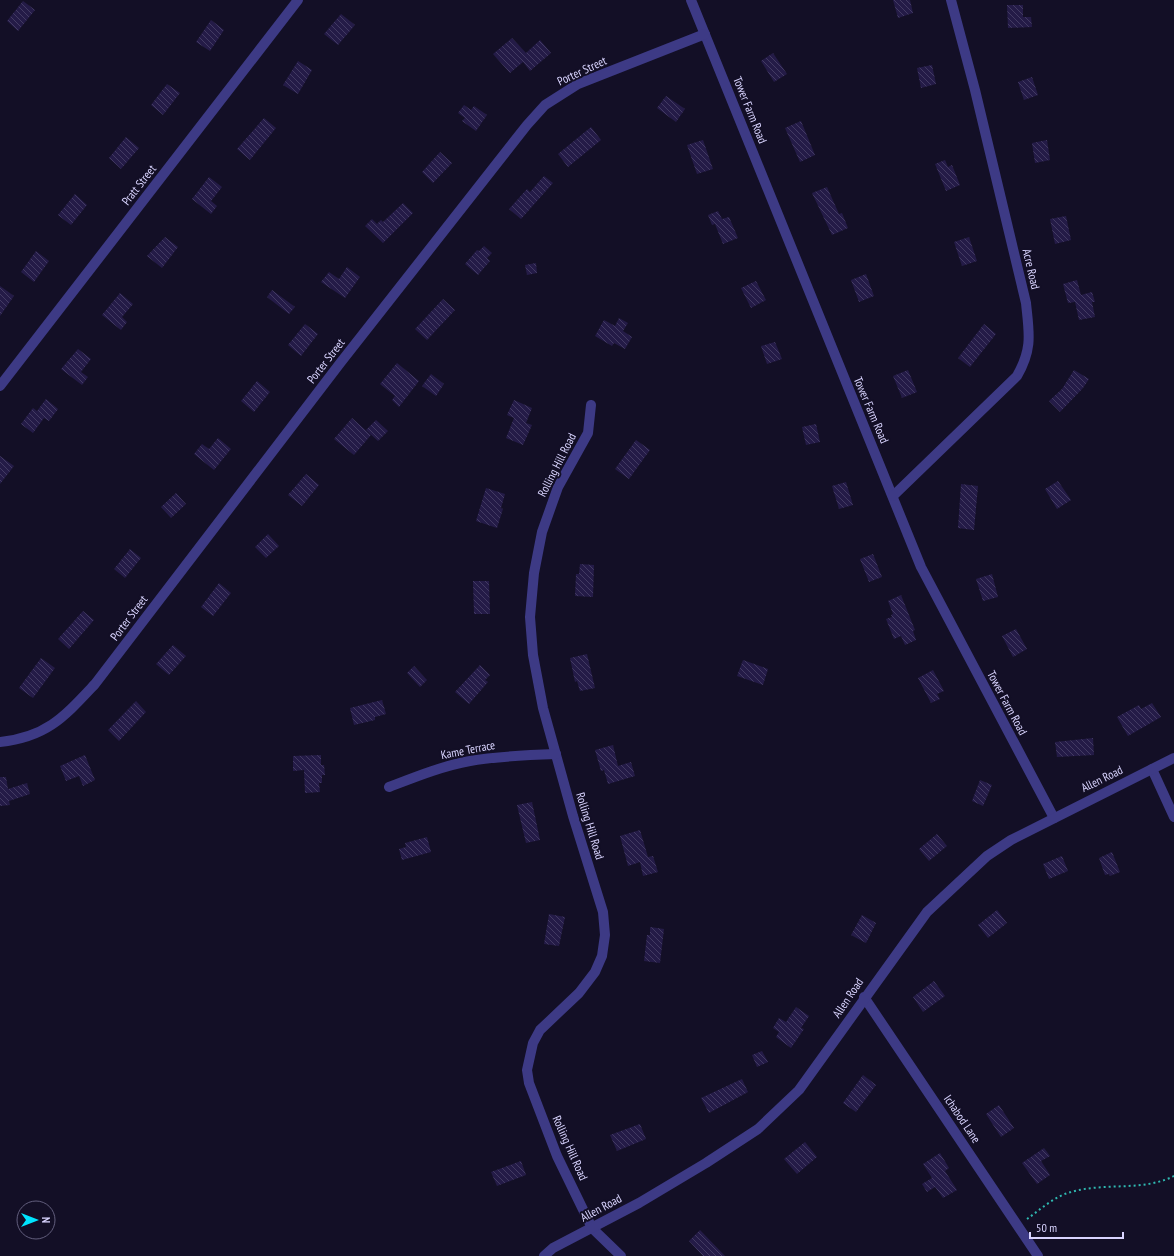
<svg xmlns="http://www.w3.org/2000/svg" width="1174" height="1256" font-family="'PT Sans Narrow',sans-serif">
<style>
.building{fill:url(#building-back-hatch)}
.lines{fill:none;stroke-linecap:round;stroke-linejoin:round}
.path{stroke:#2fb8b0;stroke-width:2;stroke-dasharray:2 3;stroke-linecap:butt}
.minor{stroke:#3d3a85;stroke-width:10}
.labels{text-anchor:middle;stroke-width:4;stroke-linejoin:round;paint-order:stroke}
.street-label{font-size:12px;fill:#d9d4ff;stroke:#130f26}
</style>
<defs>
<pattern id="building-back-hatch" width="6" height="6" patternUnits="userSpaceOnUse"><rect width="6" height="6" fill="#241b47"/><path d="M-1 5l2 2M0 0l6 6M5-1l2 2" fill="none" stroke="#433b63"/></pattern>
</defs>
<rect width="100%" height="100%" fill="#130f26"/>
<g class="building">
<polygon points="893,0 910,0 913,13 898,18"/>
<polygon points="23,1 35,10 18,31 7,21"/>
<polygon points="1007,5 1023,5 1023,17 1031,17 1032,27 1008,28"/>
<polygon points="341,14 355,25 338,45 324,34"/>
<polygon points="211,20 224,30 210,51 196,42"/>
<polygon points="512,38 526,53 540,40 551,53 530,71 523,62 510,73 493,54"/>
<polygon points="773,53 787,74 774,82 761,61"/>
<polygon points="298,61 312,70 298,94 283,85"/>
<polygon points="932,65 936,84 921,88 917,68"/>
<polygon points="1032,77 1038,95 1024,100 1018,82"/>
<polygon points="167,84 180,93 163,115 151,105"/>
<polygon points="666,96 685,109 676,122 657,108"/>
<polygon points="464,105 471,110 474,106 487,115 476,131 462,121 465,118 458,113"/>
<polygon points="264,118 276,128 250,160 237,149"/>
<polygon points="801,121 815,155 800,162 785,128"/>
<polygon points="591,127 601,140 568,167 558,154"/>
<polygon points="126,137 139,148 121,169 109,158"/>
<polygon points="703,140 713,169 697,174 687,145"/>
<polygon points="1047,140 1050,160 1035,163 1032,143"/>
<polygon points="440,152 452,163 433,183 422,172"/>
<polygon points="945,160 948,167 952,165 960,185 946,191 935,164"/>
<polygon points="544,176 553,183 521,219 509,209 527,189 530,192"/>
<polygon points="209,177 222,187 211,201 217,206 211,214 192,199"/>
<polygon points="827,187 839,214 842,213 848,228 832,235 812,193"/>
<polygon points="75,194 87,205 71,225 58,215"/>
<polygon points="403,203 413,213 383,243 365,226 372,219 377,224 381,220 383,222"/>
<polygon points="718,211 722,219 729,217 738,238 723,244 715,224 712,225 708,215"/>
<polygon points="1066,216 1071,240 1055,244 1050,219"/>
<polygon points="165,237 178,247 162,268 147,256"/>
<polygon points="969,237 977,261 962,266 954,242"/>
<polygon points="484,246 492,253 487,258 490,261 478,275 465,264 477,250 479,251"/>
<polygon points="36,251 49,261 34,282 21,272"/>
<polygon points="536,263 537,273 527,275 525,265"/>
<polygon points="347,267 360,277 345,298 321,282 329,272 339,279"/>
<polygon points="866,274 874,296 859,302 851,280"/>
<polygon points="1077,280 1081,295 1092,292 1095,302 1092,302 1095,317 1079,320 1075,302 1068,303 1063,284"/>
<polygon points="756,281 766,300 751,308 741,288"/>
<polygon points="0,286 14,296 0,316"/>
<polygon points="272,290 295,307 289,314 267,297"/>
<polygon points="120,293 133,304 122,317 127,322 121,330 102,315"/>
<polygon points="443,299 455,310 427,340 415,329"/>
<polygon points="619,318 628,323 623,331 632,337 625,349 614,343 612,346 595,336 604,320 615,326"/>
<polygon points="305,324 318,334 301,356 288,345"/>
<polygon points="984,324 996,334 970,367 958,358"/>
<polygon points="775,342 782,359 767,364 761,346"/>
<polygon points="78,349 91,359 81,372 88,377 82,385 61,369"/>
<polygon points="397,363 419,381 399,407 392,400 395,396 380,384"/>
<polygon points="908,370 917,392 902,398 893,376"/>
<polygon points="1074,370 1089,379 1083,388 1060,412 1049,401 1062,389"/>
<polygon points="431,374 444,384 436,396 422,386"/>
<polygon points="257,381 270,392 254,412 241,401"/>
<polygon points="46,399 58,409 49,421 44,418 33,433 21,424 33,408 37,411"/>
<polygon points="514,400 532,408 526,423 532,425 523,445 506,438 514,418 507,415"/>
<polygon points="352,418 371,435 354,455 334,439"/>
<polygon points="376,420 388,431 378,441 366,430"/>
<polygon points="816,424 820,442 806,445 802,427"/>
<polygon points="218,438 231,449 214,470 194,454 202,444 209,449"/>
<polygon points="636,440 650,450 629,479 615,469"/>
<polygon points="0,456 14,466 0,484"/>
<polygon points="306,474 319,485 302,506 288,495"/>
<polygon points="1058,481 1071,500 1057,509 1045,489"/>
<polygon points="846,482 853,505 839,509 832,486"/>
<polygon points="961,484 978,486 974,530 958,528"/>
<polygon points="486,488 505,494 501,508 503,509 497,528 476,521"/>
<polygon points="176,493 186,504 171,518 161,507"/>
<polygon points="268,534 279,546 266,558 255,547"/>
<polygon points="130,549 141,558 125,578 114,569"/>
<polygon points="873,554 882,577 869,582 860,559"/>
<polygon points="580,564 594,565 593,597 575,596 576,574 579,574"/>
<polygon points="992,574 998,597 983,601 976,579"/>
<polygon points="473,581 489,581 490,614 474,614"/>
<polygon points="219,583 231,593 213,616 201,607"/>
<polygon points="901,595 915,630 913,631 916,640 905,645 901,636 894,639 886,619 892,617 891,615 893,614 888,601"/>
<polygon points="83,611 94,620 69,649 58,639"/>
<polygon points="1016,629 1027,649 1013,657 1002,636"/>
<polygon points="173,645 186,656 169,675 156,664"/>
<polygon points="587,654 595,688 580,691 577,681 575,682 570,658"/>
<polygon points="41,658 55,668 33,698 19,688"/>
<polygon points="743,660 768,669 763,685 737,676"/>
<polygon points="480,665 490,675 485,680 488,682 469,704 455,692"/>
<polygon points="414,666 427,680 420,687 407,673"/>
<polygon points="933,670 944,691 937,694 940,699 931,703 918,678"/>
<polygon points="382,700 386,714 375,717 375,720 354,725 350,708"/>
<polygon points="136,701 146,712 119,741 108,730"/>
<polygon points="1152,703 1161,717 1128,736 1117,717 1139,705 1141,709"/>
<polygon points="1093,738 1094,755 1057,757 1055,742"/>
<polygon points="613,745 618,766 631,762 635,776 608,784 604,770 601,771 595,750"/>
<polygon points="85,755 95,780 83,786 79,776 66,781 60,766"/>
<polygon points="321,755 321,765 324,765 325,775 322,775 322,783 319,783 320,792 305,793 304,770 293,771 293,756"/>
<polygon points="0,777 6,777 8,789 27,783 30,794 9,801 10,805 0,806"/>
<polygon points="980,780 992,785 983,806 972,801"/>
<polygon points="532,802 540,840 526,843 517,805"/>
<polygon points="640,830 648,857 653,856 658,872 643,876 640,862 628,866 620,836"/>
<polygon points="937,834 947,846 929,861 919,849"/>
<polygon points="427,837 431,852 402,860 399,849 406,847 405,843"/>
<polygon points="1112,852 1120,872 1110,876 1109,874 1105,875 1099,858"/>
<polygon points="1062,856 1068,871 1049,879 1043,864"/>
<polygon points="997,910 1007,923 988,938 978,925"/>
<polygon points="549,914 565,917 559,946 544,944"/>
<polygon points="862,915 876,923 866,943 851,935"/>
<polygon points="650,927 664,929 660,963 644,961 647,935 650,935"/>
<polygon points="934,981 945,996 923,1012 913,997"/>
<polygon points="796,1007 809,1016 801,1028 804,1029 791,1048 776,1037 779,1032 773,1028 779,1018 786,1022"/>
<polygon points="762,1051 768,1062 757,1067 752,1055"/>
<polygon points="863,1075 876,1085 856,1112 843,1103"/>
<polygon points="742,1079 748,1092 709,1113 701,1098"/>
<polygon points="999,1105 1014,1128 1001,1137 986,1114"/>
<polygon points="640,1124 646,1139 617,1151 610,1135"/>
<polygon points="805,1142 817,1157 797,1174 784,1159"/>
<polygon points="1044,1148 1050,1156 1041,1161 1050,1175 1037,1184 1022,1163"/>
<polygon points="940,1153 949,1168 945,1171 957,1190 943,1198 935,1187 927,1192 922,1184 932,1178 923,1164"/>
<polygon points="521,1161 526,1175 497,1186 491,1172"/>
<polygon points="700,1230 725,1256 703,1256 689,1241"/>
</g>
<g class="lines">
<path class="path" d="M1027,1219c14,-10 28,-23 44,-27 34,-10 71,0 103,-16"/>
<g class="minor">
<polyline points="691,0 921,567 1054,818"/>
<polyline points="0,386 298,0"/>
<polyline points="591,405 588,433 558,487 542,532 534,573 530,617 533,655 543,708 573,816 603,912 605,935 602,956 595,972 579,993 540,1030 533,1043 527,1070 529,1083 557,1156 592,1228 621,1256"/>
<path d="M893,496l124,-120c16,-28 12,-43 9,-73l-51,-213 -24,-90"/>
<path d="M0,742c47,-5 64,-25 95,-58l246,-322 186,-237 18,-20 33,-21 127,-50"/>
<polyline points="1152,769 1174,817"/>
<path d="M389,787c26,-10 53,-21 81,-26 29,-5 57,-6 86,-7"/>
<polyline points="864,997 1038,1256"/>
<polyline points="544,1256 553,1248 639,1203 706,1163 758,1129 799,1090 927,912 987,856 1011,840 1174,758"/>
</g>
</g>
<g class="labels">
<g class="street-label">
<text transform="translate(582 71) rotate(-25)" y="4">Porter Street</text>
<text transform="translate(750 110) rotate(68)" y="4">Tower Farm Road</text>
<text transform="translate(139 185) rotate(-52)" y="4">Pratt Street</text>
<text transform="translate(1031 269) rotate(77)" y="4">Acre Road</text>
<text transform="translate(326 361) rotate(-52)" y="4">Porter Street</text>
<text transform="translate(871 410) rotate(67)" y="4">Tower Farm Road</text>
<text transform="translate(557 465) rotate(-63)" y="4">Rolling Hill Road</text>
<text transform="translate(129 618) rotate(-53)" y="4">Porter Street</text>
<text transform="translate(1007 703) rotate(62)" y="4">Tower Farm Road</text>
<text transform="translate(468 750) rotate(-11)" y="4">Kame Terrace</text>
<text transform="translate(1102 779) rotate(-26)" y="4">Allen Road</text>
<text transform="translate(590 826) rotate(73)" y="4">Rolling Hill Road</text>
<text transform="translate(848 998) rotate(-56)" y="4">Allen Road</text>
<text transform="translate(962 1119) rotate(56)" y="4">Ichabod Lane</text>
<text transform="translate(570 1148) rotate(66)" y="4">Rolling Hill Road</text>
<text transform="translate(601 1208) rotate(-28)" y="4">Allen Road</text>
</g>
</g>
<g transform="translate(36 1220) rotate(90)"><circle r="19" fill="#130f26" stroke="#625e7d"/>
<path d="M0-3L7 15L0 10L-7 15Z" fill="#00e5ff"/>
<text y="-6" font-size="11" font-weight="bold" text-anchor="middle" fill="#d9d4ff">N</text>
</g>
<path d="M1030 1232v6h93v-6" fill="none" stroke="#d9d4ff" stroke-width="2"/>
<text x="1036" y="1232" font-size="12" fill="#d9d4ff" stroke="#130f26" stroke-width="3" paint-order="stroke">50 m</text>
</svg>
